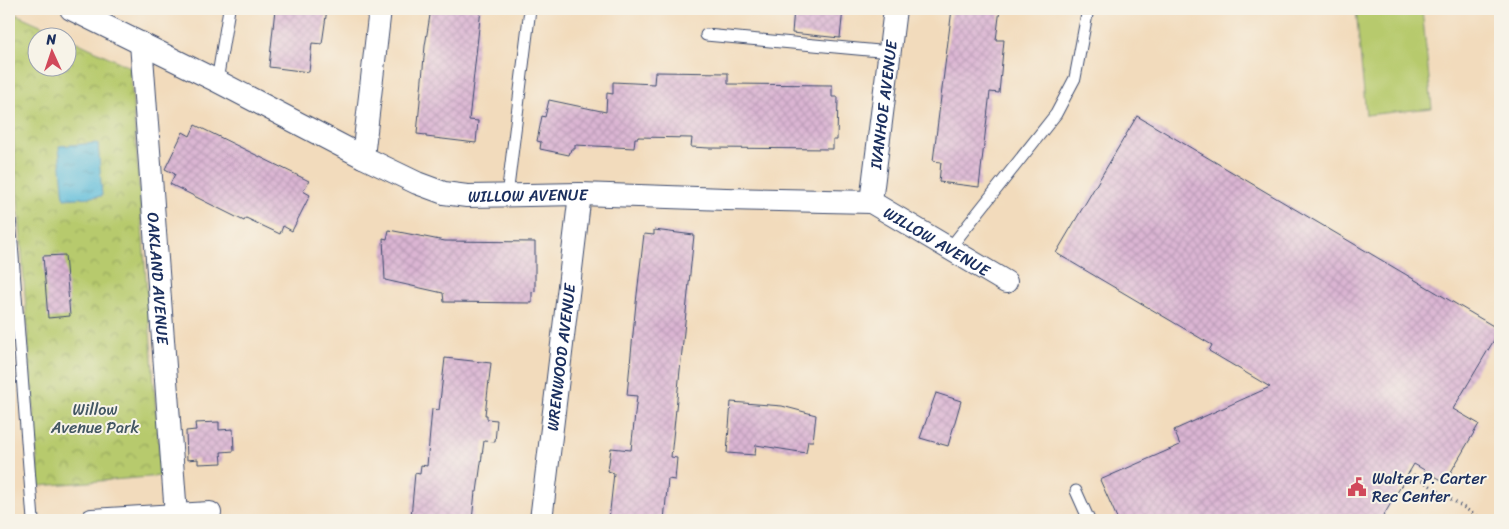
<svg xmlns="http://www.w3.org/2000/svg" width="1509" height="529" font-family="Sriracha,sans-serif">
<style>
.park{fill:url(#park-crowns);stroke:#697c66}
.garden{fill:#b7ca6d;stroke:#697c66}
.water{fill:url(#water-ripples);stroke:#3c769c}
.building{fill:url(#building-cross-hatch)}
.lines{fill:none;stroke-linecap:round;stroke-linejoin:round}
.lane-casing{stroke:#3b496c;stroke-width:13}
.street-casing{stroke:#3b496c;stroke-width:24}
.path{stroke:#3b496c;stroke-width:3;stroke-dasharray:1 4;stroke-linecap:butt}
.lane{stroke:#fff;stroke-width:11}
.street{stroke:#fff;stroke-width:22}
.labels{text-anchor:middle;stroke-width:4;stroke-linejoin:round;paint-order:stroke}
.street-label{font-size:16px;fill:#1b2f5e;stroke:#f7f3e8}
.park-label{font-size:16px;fill:#425662;stroke:#f7f3e8}
.poi-label{font-size:16px;fill:#1b2f5e;stroke:#f7f3e8;text-anchor:start}
</style>
<defs>
<pattern id="park-crowns" width="20" height="18" patternUnits="userSpaceOnUse" patternTransform="scale(1.25)"><rect width="20" height="18" fill="#b7ca6d"/><path d="M2 6a3 3 0 1 1 6 0M12 15a3 3 0 1 1 6 0" fill="none" stroke="#94a45d"/></pattern>
<pattern id="water-ripples" width="26" height="14" patternUnits="userSpaceOnUse" patternTransform="scale(1.25)"><rect width="26" height="14" fill="#5cbcda"/><path d="M2 4q2-2 4 0t4 0M15 11q2-2 4 0t4 0" fill="none" stroke="#4b99b4"/></pattern>
<pattern id="building-cross-hatch" width="8" height="8" patternUnits="userSpaceOnUse" patternTransform="scale(1.25)"><rect width="8" height="8" fill="#dbb5d3"/><path d="M0 0l8 8M0 8l8-8" fill="none" stroke="#bb9cb8"/></pattern>
</defs>
<rect width="100%" height="100%" fill="#f7f3e8"/>
<filter id="ink" filterUnits="userSpaceOnUse"><feTurbulence type="fractalNoise" baseFrequency=".02" numOctaves="2"/><feDisplacementMap in="SourceGraphic" scale="10" xChannelSelector="R" yChannelSelector="G"/><feConvolveMatrix kernelMatrix="1 2 1 2 8 2 1 2 1" color-interpolation-filters="sRGB"/></filter>
<filter id="wash" filterUnits="userSpaceOnUse"><feTurbulence type="fractalNoise" baseFrequency=".0096" numOctaves="4" result="noise"/><feDisplacementMap in="SourceGraphic" scale="20" xChannelSelector="R" yChannelSelector="G"/><feGaussianBlur stdDeviation="1.12" result="paint"/><feColorMatrix in="noise" values="0 0 0 0 0 0 0 0 0 0 0 0 0 0 0 0 0 1.4 0 .05"/><feComposite in="paint" operator="in"/></filter>
<g filter="url(#wash)">
<rect width="100%" height="100%" fill="#f2dbbc"/>
<polygon class="park" points="9,11 67,37 38,38 38,68 68,68 68,38 130,67 161,476 39,486 9,77"/>
<polygon class="garden" points="1356,9 1422,9 1432,108 1366,115"/>
<polygon class="water" points="98,143 102,196 64,199 59,146"/>
<g id="blocks">
<g class="building">
<polygon points="275,9 327,9 322,44 312,43 309,72 269,67"/>
<polygon points="431,9 481,9 469,120 478,121 476,143 426,137 426,135 417,134 425,46"/>
<polygon points="794,9 843,9 840,38 792,33"/>
<polygon points="952,9 1000,9 996,40 1004,40 999,93 990,92 979,187 939,182 941,162 933,161"/>
<polygon points="655,72 728,73 728,84 832,85 832,97 838,97 837,140 833,140 833,149 709,148 691,147 692,138 638,137 638,138 635,138 634,148 575,145 575,149 571,149 569,155 540,149 541,142 537,141 542,116 545,117 549,100 606,112 607,93 613,94 613,82 654,84"/>
<polygon points="1137,116 1500,330 1453,409 1479,424 1445,482 1414,464 1381,520 1118,520 1100,480 1180,445 1174,430 1270,387 1209,351 1212,345 1056,253"/>
<polygon points="195,125 309,181 303,191 310,195 292,231 283,226 280,234 246,218 244,221 170,184 175,174 165,169 183,132 190,136"/>
<polygon points="389,230 445,241 535,242 535,291 532,292 532,303 444,302 443,293 385,280 383,238 387,239"/>
<polygon points="654,230 694,235 671,457 677,458 675,480 668,479 664,520 609,520 614,473 608,471 611,448 631,450 637,396 627,395 636,303 644,234 654,235"/>
<polygon points="65,255 70,316 48,318 43,256"/>
<polygon points="445,358 491,363 485,415 487,415 487,419 497,420 495,442 484,441 477,492 475,492 472,520 430,520 430,519 411,517 415,473 420,474 421,465 427,466 432,409 439,410"/>
<polygon points="936,393 961,401 948,446 920,438"/>
<polygon points="731,402 782,406 816,415 813,441 808,441 806,453 756,445 755,455 727,453"/>
<polygon points="219,422 219,430 233,429 234,451 221,452 222,463 198,464 198,459 187,460 186,431 196,430 195,423"/>
</g>
</g>
</g>
<g filter="url(#ink)">
<use href="#blocks" fill-opacity="0" stroke="#3b496c" stroke-width="1"/>
<g class="lines">
<g class="lane-casing">
<g id="lane">
<polyline points="706,35 890,52"/>
<polyline points="217,81 229,9"/>
<polyline points="507,196 530,9"/>
<polyline points="9,204 33,520"/>
<polyline points="949,249 1056,114 1075,78 1088,9"/>
<polyline points="1076,491 1089,520"/>
</g>
</g>
<g class="street-casing">
<g id="street">
<path id="s1" d="M71,9l146,72 146,76 54,26 27,10 23,3 113,-2 146,5 145,3 135,80"/>
<path id="s2" d="M141,43l35,472"/>
<polyline points="363,157 380,9"/>
<path id="s3" d="M871,202l24,-193"/>
<polyline points="92,520 210,513"/>
<path id="s4" d="M541,520l39,-326"/>
</g>
</g>
<polyline class="path" points="1409,472 1483,520"/>
<use href="#lane" class="lane"/>
<use href="#street" class="street"/>
</g>
</g>
<defs>
<g id="civic-bare" transform="scale(1.5)"><path d="M-.6-6.5H3V-4.5H.6V-3L4-1V1h2V6H-6V1h2V-1L-.6-3ZM-1.2 2.5V6h2.4V2.5Z" fill="#d1495b" stroke="#f7f3e8" stroke-width="2.5" paint-order="stroke"/></g>
</defs>
<g fill-rule="evenodd">
<use href="#civic-bare" x="1357" y="487"/>
</g>
<g class="labels">
<g class="street-label">
<text dy="6" stroke="none"><textPath href="#s3" startOffset="98">IVANHOE AVENUE</textPath></text>
<text dy="6" stroke="none"><textPath href="#s1" startOffset="500">WILLOW AVENUE</textPath></text>
<text dy="6" stroke="none"><textPath href="#s1" startOffset="920">WILLOW AVENUE</textPath></text>
<text dy="6" stroke="none"><textPath href="#s2" startOffset="236">OAKLAND AVENUE</textPath></text>
<text dy="6" stroke="none"><textPath href="#s4" startOffset="164">WRENWOOD AVENUE</textPath></text>
</g>
<g class="park-label">
<text x="95" y="415">Willow<tspan x="95" dy="18">Avenue Park</tspan></text>
</g>
<g class="poi-label">
<text x="1372" y="484">Walter P. Carter<tspan x="1372" dy="18">Rec Center</tspan></text>
</g>
</g>
<rect width="1509" height="529" fill="none" stroke="#f7f3e8" stroke-width="30"/>
<g transform="translate(52 52) rotate(357)"><circle r="24" fill="#f7f3e8" stroke="#9fa5b1"/>
<path d="M0-4L9 19L0 12L-9 19Z" fill="#d1495b"/>
<text y="-8" font-size="14" font-weight="bold" text-anchor="middle" fill="#1b2f5e">N</text>
</g>
</svg>
